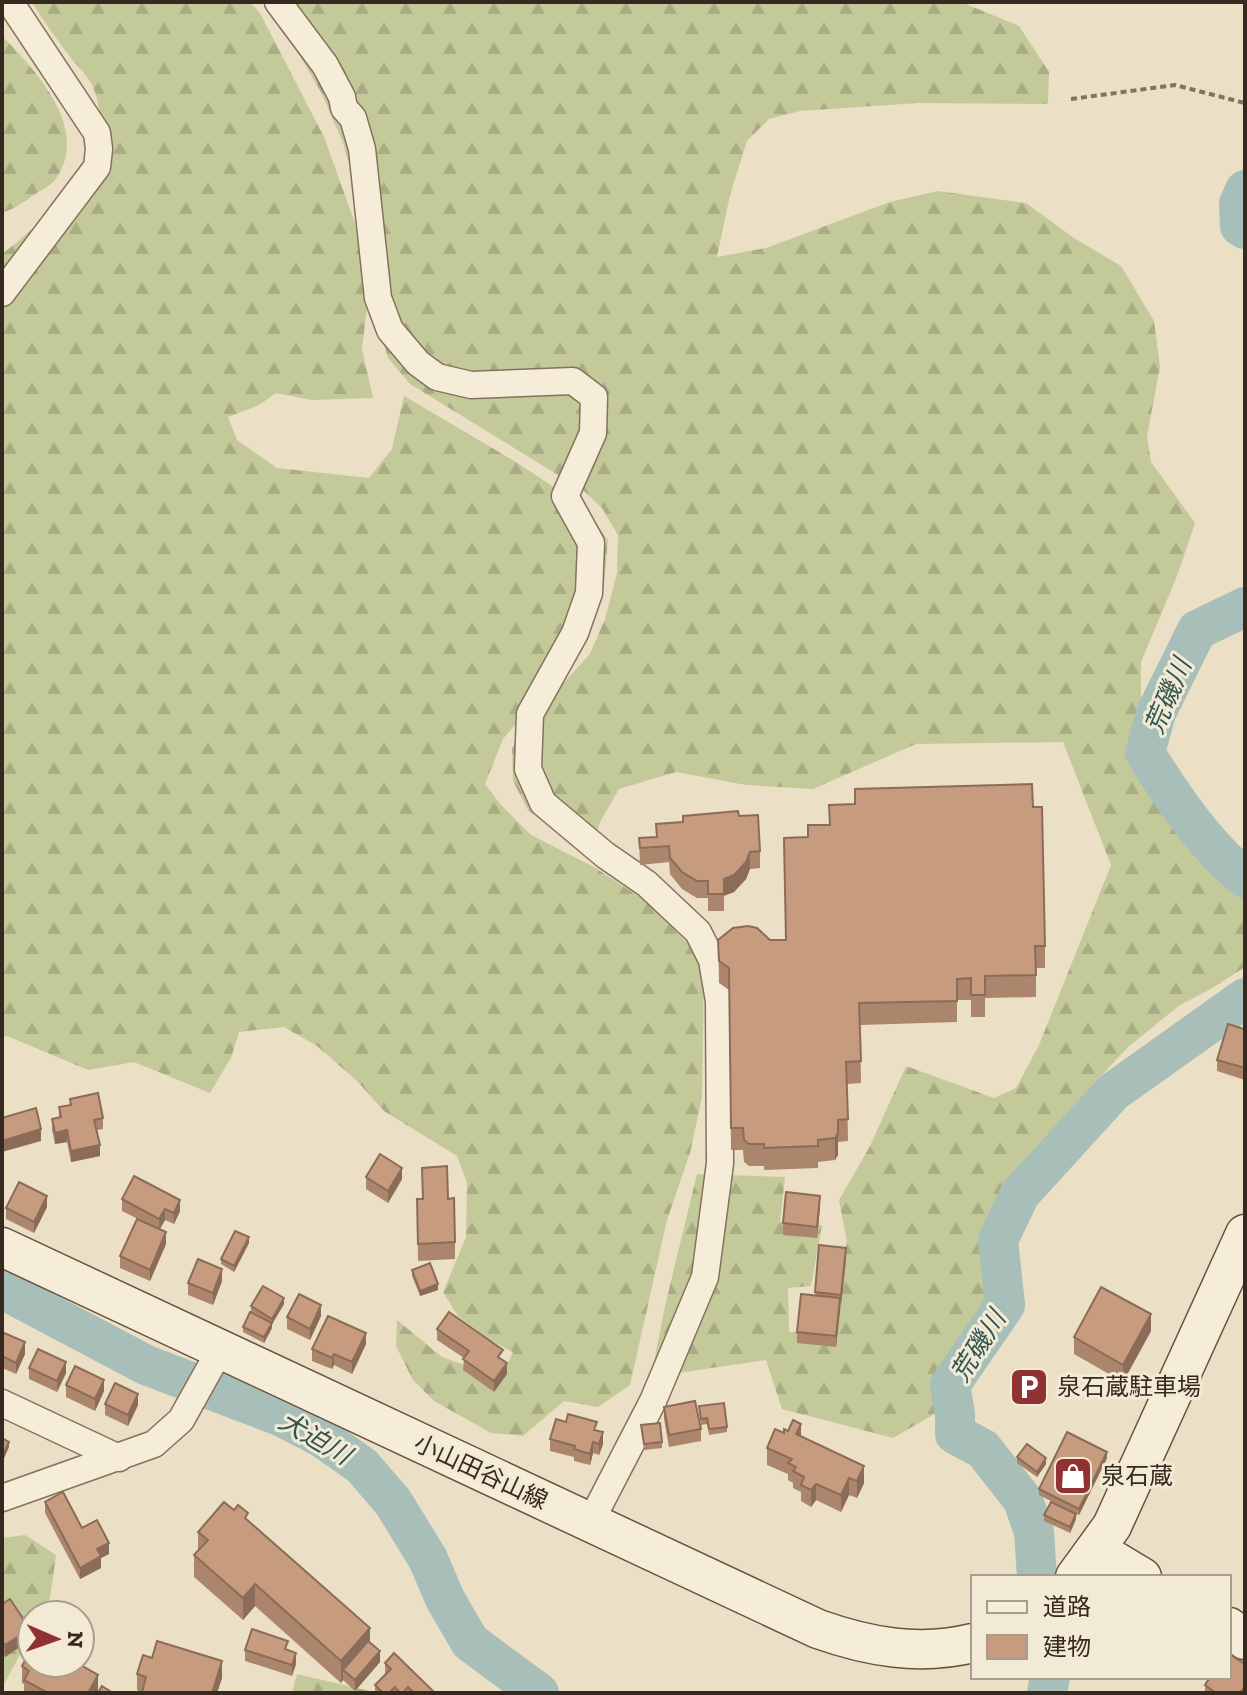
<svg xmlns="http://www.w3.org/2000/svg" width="1247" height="1695" font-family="'Zilla Slab','Noto Sans JP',serif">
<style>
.forest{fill:url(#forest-firs)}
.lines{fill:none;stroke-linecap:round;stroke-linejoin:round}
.river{stroke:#a7bfb8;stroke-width:40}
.street-casing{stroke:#85725d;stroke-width:29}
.secondary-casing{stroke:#675340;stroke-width:41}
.path{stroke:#85725d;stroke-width:4;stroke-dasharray:6 4;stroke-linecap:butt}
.street{stroke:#f6edd9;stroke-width:26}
.secondary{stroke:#f6edd9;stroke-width:38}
.wall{fill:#ab856c}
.shaded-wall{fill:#8b6c58}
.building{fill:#c79b7e;stroke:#8b6c58;stroke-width:2}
.labels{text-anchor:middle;stroke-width:6;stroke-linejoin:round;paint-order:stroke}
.poi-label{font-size:24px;fill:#362a20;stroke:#f3ead5;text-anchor:start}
.street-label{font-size:24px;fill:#362a20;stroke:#f3ead5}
.water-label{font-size:26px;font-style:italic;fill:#305552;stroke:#f3ead5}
</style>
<defs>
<pattern id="forest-firs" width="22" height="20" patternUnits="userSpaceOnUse" patternTransform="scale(2)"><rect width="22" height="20" fill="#c4c99a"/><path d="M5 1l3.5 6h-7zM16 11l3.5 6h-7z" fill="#a9ad84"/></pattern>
</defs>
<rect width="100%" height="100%" fill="#ebdfc6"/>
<g class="forest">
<path d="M32,2h218l10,11 64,124 31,86 12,85 -5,41 11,49 -61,2 -36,-7 -17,12 -31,12 9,23 40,28 92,10 23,-29 12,-53 112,66 69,46 23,32 -4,44 -18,58 -83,97 -18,45 16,21 30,30 63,32 55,36 41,43 14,29 -2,122 -12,56 -23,67 -37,165 -32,22 -34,-6 -41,35 -32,-3 -57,-32 -21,-21 -17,-34 1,-26 45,37 59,21 12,-26 -23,-12 -32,-24 -15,-24 23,-55 1,-54 -10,-27 -73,-45 -28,-31 -39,-34 -33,-19 -45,5 -8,26 -21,35 -76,-31 -46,8 -81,-34 -5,2v-784c47,-35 119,-102 91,-167 -4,-10 -15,-20 -22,-29 -14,-18 -27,-36 -39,-56z"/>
<polygon points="274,2 961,2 1019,26 1049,72 1048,104 918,103 800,111 769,119 747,141 730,195 717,257 766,248 890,202 938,191 1026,203 1074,238 1121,266 1154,321 1160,367 1147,436 1151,462 1195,523 1177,576 1141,662 1141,716 1162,764 1189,813 1211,837 1245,850 1245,967 1211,989 1180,1005 1128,1047 1086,1092 1039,1174 1004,1251 982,1348 950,1405 893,1438 782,1409 766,1360 651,1377 665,1306 697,1174 785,1177 780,1222 822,1225 811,1286 788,1288 789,1332 833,1331 847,1241 839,1200 870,1146 906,1066 994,1098 1016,1088 1039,1045 1111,865 1063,742 916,744 813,789 746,785 676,772 619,789 600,822 596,835 529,812 513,781 512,748 545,703 590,654 605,619 617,573 618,535 602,508 584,491 410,384 388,358 379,326 363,214 343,143 322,94 283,27"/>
<path d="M2,36c34,34 90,95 53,144 -5,6 -14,10 -21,15 -10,7 -20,14 -32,18z"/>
<polygon points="25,1535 56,1555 49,1605 42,1615 32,1615 32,1632 2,1688 2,1538"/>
<polygon points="297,1674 378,1693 292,1693"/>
</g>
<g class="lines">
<g class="river">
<polyline points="1245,190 1239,204 1240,226 1245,229"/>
<path d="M1245,607l-48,23 -41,83 -11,40c28,45 59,91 100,125"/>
<polyline points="2,1289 146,1365 280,1416 321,1437 362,1466 393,1502 428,1559 445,1599 470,1642 539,1693"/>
<polyline points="1037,1577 1034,1532 1023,1500 983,1449 955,1434 955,1414 950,1385 1005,1305 998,1240 1020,1194 1113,1092 1245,998"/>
<polyline points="1047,1693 1050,1677"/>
</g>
<g class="street-casing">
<g id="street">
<polyline points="278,2 325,65 342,97 344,108 353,118 362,149 378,298 390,330 418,363 437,377 471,385 573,381 594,397 593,433 565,496 591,543 589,593 575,633 530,714 528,769 543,803 605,855 647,884 698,932 712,960 719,1001 720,1163 705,1277 653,1401 590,1523"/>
<polyline points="2,293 97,167 99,149 97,133 10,2"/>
<polyline points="2,1403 119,1458"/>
<polyline points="2,1498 154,1444 181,1420 220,1350"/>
</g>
</g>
<g class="secondary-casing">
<g id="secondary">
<path d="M2,1247l816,382c51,18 101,27 155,14"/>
<polyline points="1097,1550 1142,1577"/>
<polyline points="1075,1577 1112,1526 1245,1234"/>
<polyline points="1229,1627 1245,1640"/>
</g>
</g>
<polyline class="path" points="1071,99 1175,85 1245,103"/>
<use href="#street" class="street"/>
<use href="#secondary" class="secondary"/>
</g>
<g class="wall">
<polygon points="1033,807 1045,946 1045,968 1036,968 1036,997 985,998 985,1017 971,1017 971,1000 957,1000 957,1022 860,1025 861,1083 847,1084 848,1141 838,1142 838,1155 835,1160 818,1162 818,1168 764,1170 764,1166 749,1166 744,1162 743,1150 731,1150 729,990 719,983 718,940 786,940 808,837 829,825"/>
<polygon points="739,816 760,851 760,868 750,869 746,879 734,892 724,895 724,911 708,911 708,898 697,898 682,889 670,874 669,862 640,865 639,838 656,837 656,824"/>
<polygon points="1245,1027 1245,1080 1217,1071 1217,1060 1244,1029"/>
<polygon points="70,1099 103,1118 103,1129 97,1130 100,1156 71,1162 67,1142 55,1144 52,1130 52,1119 59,1118 59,1107 70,1105"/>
<polygon points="422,1168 448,1199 455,1242 455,1259 418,1261 417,1199 423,1199"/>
<polygon points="366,1177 402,1179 388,1203 366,1189"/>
<polygon points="122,1199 180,1211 174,1224 165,1220 160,1229 166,1244 150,1281 120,1268 120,1256 142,1221 122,1211"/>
<polygon points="47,1207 34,1233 6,1219 6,1208"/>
<polygon points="820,1207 817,1238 783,1235 783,1223"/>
<polygon points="249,1243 234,1272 221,1264 221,1259"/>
<polygon points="819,1245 846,1259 836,1347 797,1343 797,1332 815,1296"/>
<polygon points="412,1270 438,1290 420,1296 412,1276"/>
<polygon points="222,1281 213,1305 188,1295 188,1283"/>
<polygon points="284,1304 272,1324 272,1328 264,1343 243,1332 243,1327 251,1312 251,1306"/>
<polygon points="321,1316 310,1340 287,1329 287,1317"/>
<polygon points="437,1329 503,1360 507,1374 494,1392 463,1370 464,1358 437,1340"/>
<polygon points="1151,1331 1123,1382 1074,1354 1074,1337"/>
<polygon points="2,1332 25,1354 16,1374 2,1368"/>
<polygon points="366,1344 352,1374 334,1365 332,1369 312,1361 312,1349"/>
<polygon points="29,1368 66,1373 57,1392 29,1379"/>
<polygon points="66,1385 104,1391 95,1411 66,1397"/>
<polygon points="105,1404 138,1405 128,1426 105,1415"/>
<polygon points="699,1406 727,1427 727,1432 709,1435 707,1424 701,1425"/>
<polygon points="664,1407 701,1429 701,1441 669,1447 664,1419"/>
<polygon points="641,1425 662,1442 662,1448 644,1450"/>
<polygon points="597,1431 603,1444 599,1455 593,1453 590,1465 574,1461 574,1457 550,1451 550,1439"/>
<polygon points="784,1433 801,1437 864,1483 857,1498 849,1495 841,1512 816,1500 811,1507 801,1501 801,1492 793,1488 793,1483 788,1480 788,1474 767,1465 767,1448"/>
<polygon points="1017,1457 1046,1464 1037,1477 1017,1463"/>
<polygon points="1107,1458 1079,1515 1039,1495 1039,1489"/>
<polygon points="45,1502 82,1528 109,1554 101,1558 101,1568 80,1579 45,1513"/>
<polygon points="1044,1515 1076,1519 1070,1533 1044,1521"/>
<polygon points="248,1521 370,1642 380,1662 355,1691 343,1680 341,1683 255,1606 243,1620 194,1577 194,1555 198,1551 198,1532"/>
<polygon points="2,1604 30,1640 5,1657 2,1652"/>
<polygon points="245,1650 288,1650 296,1664 292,1676 245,1661"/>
<polygon points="385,1663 433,1693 375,1693 375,1685 385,1674"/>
<polygon points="22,1666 98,1691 97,1693 24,1693 24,1684 22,1683"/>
<polygon points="137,1674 222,1678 217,1693 142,1693 137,1690"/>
<polygon points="1205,1685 1245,1693 1205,1693"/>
</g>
<g class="shaded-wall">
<polygon points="750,852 750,869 746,879 734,892 724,896 724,879"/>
<polygon points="41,1129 41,1141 2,1152 2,1141"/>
<polygon points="67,1130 67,1142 55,1144 55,1133"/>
<polygon points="838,1133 838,1155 835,1160 835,1138"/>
<polygon points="100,1145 100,1156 71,1162 71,1151"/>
<polygon points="402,1168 402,1179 388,1203 388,1191"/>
<polygon points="47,1196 47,1207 34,1233 34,1222"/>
<polygon points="820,1196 820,1207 817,1238 817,1227"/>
<polygon points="180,1200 180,1211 174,1224 174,1213"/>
<polygon points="165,1209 165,1220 159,1230 159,1219"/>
<polygon points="166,1232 166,1244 150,1281 150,1270"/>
<polygon points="249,1237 249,1243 234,1272 234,1266"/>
<polygon points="846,1248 846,1259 841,1306 841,1295"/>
<polygon points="222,1269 222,1281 213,1305 213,1293"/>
<polygon points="438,1284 438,1290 420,1296 420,1291"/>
<polygon points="284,1298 284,1304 272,1324 272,1319"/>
<polygon points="840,1298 840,1310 836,1347 836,1336"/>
<polygon points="321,1305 321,1316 310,1340 310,1329"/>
<polygon points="1151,1314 1151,1331 1123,1382 1123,1365"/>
<polygon points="272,1323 272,1328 264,1343 264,1337"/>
<polygon points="366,1333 366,1344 352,1374 352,1362"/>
<polygon points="25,1342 25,1354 16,1374 16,1363"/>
<polygon points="334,1354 334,1365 332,1369 332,1358"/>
<polygon points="66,1362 66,1373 57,1392 57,1381"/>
<polygon points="507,1363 507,1374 494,1392 494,1381"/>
<polygon points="104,1380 104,1391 95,1411 95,1399"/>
<polygon points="138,1394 138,1405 128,1426 128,1415"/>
<polygon points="801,1424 801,1440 796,1434"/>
<polygon points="603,1432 603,1444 599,1455 599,1444"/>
<polygon points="9,1442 9,1447 2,1463 2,1457"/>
<polygon points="593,1442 593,1453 590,1465 590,1454"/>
<polygon points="1107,1452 1107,1458 1079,1515 1079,1509"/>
<polygon points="1046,1458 1046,1464 1037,1477 1037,1472"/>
<polygon points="864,1466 864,1483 857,1498 857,1481"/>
<polygon points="849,1478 849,1495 841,1512 841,1495"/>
<polygon points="816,1484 816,1500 811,1507 811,1490"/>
<polygon points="1076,1514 1076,1519 1070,1533 1070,1527"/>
<polygon points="109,1543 109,1554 101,1558 101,1568 80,1579 80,1568 97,1549"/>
<polygon points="255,1584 255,1606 243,1620 243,1598"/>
<polygon points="370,1628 370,1650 343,1670 343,1680 341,1683 341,1661"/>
<polygon points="30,1629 30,1640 5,1657 5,1645"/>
<polygon points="380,1651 380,1662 355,1691 355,1680"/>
<polygon points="296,1653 296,1664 292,1676 292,1665"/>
<polygon points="222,1661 222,1678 217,1693 212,1693"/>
<polygon points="98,1675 98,1691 97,1693 88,1693"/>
</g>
<g class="building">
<polygon points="1032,784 1033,807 1042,807 1045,946 1035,946 1036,975 985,976 985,995 971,995 971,978 957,979 957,1001 859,1003 861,1061 846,1062 848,1119 838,1120 838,1133 835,1138 818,1140 818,1146 764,1148 764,1144 749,1144 744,1140 743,1128 731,1128 729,968 719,961 718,940 733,928 748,926 757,928 770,940 786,940 784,838 808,837 808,825 830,825 829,805 855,804 855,789"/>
<polygon points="738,811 739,816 758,815 760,851 750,852 746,862 734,875 724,879 724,894 708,894 708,881 697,881 682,872 670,858 669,846 640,848 639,838 657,837 656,824 683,822 683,816"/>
<polygon points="1228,1024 1244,1029 1245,1027 1245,1068 1217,1060"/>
<polygon points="98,1093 103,1118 94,1120 100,1145 71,1151 67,1130 55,1133 52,1119 61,1117 59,1107 71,1105 70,1099"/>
<polygon points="36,1108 41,1129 2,1141 2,1118"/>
<polygon points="380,1154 402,1168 388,1191 366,1177"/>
<polygon points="447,1166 448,1199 454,1198 455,1242 418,1244 417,1199 423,1199 422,1168"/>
<polygon points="134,1176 180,1200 174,1213 165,1209 159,1219 122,1199"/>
<polygon points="19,1182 47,1196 34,1222 6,1208"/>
<polygon points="786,1192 820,1196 817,1227 783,1223"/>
<polygon points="137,1219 166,1232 150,1270 120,1256"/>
<polygon points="235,1231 249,1237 234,1266 221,1259"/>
<polygon points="819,1245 846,1248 841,1295 815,1292"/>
<polygon points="198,1259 222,1269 213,1293 188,1283"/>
<polygon points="430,1263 438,1284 420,1291 412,1270"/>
<polygon points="263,1286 284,1298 272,1319 251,1306"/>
<polygon points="1101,1287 1151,1314 1123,1365 1074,1337"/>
<polygon points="299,1294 321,1305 310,1329 287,1317"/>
<polygon points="801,1294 840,1298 836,1336 797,1332"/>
<polygon points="250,1312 272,1323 264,1337 243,1327"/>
<polygon points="449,1312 503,1350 498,1357 507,1363 494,1381 463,1359 469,1351 437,1329"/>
<polygon points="328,1316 366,1333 352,1362 334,1354 332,1358 312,1349"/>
<polygon points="2,1332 25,1342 16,1363 2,1356"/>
<polygon points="38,1349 66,1362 57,1381 29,1368"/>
<polygon points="75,1366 104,1380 95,1399 66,1385"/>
<polygon points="115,1383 138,1394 128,1415 105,1404"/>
<polygon points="695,1401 701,1429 669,1435 664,1407"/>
<polygon points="724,1403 727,1427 709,1429 707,1418 701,1419 699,1406"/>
<polygon points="568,1414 597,1422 594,1430 603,1432 599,1444 593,1442 590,1454 574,1449 575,1446 550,1439 556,1419 566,1422"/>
<polygon points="793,1420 801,1424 796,1434 864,1466 857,1481 849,1478 841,1495 816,1484 811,1490 801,1485 804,1477 793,1471 796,1467 788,1463 792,1459 767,1448 775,1429 784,1433 784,1429 788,1431"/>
<polygon points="660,1423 662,1442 644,1444 641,1425"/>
<polygon points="1067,1432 1107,1452 1079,1509 1039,1489"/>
<polygon points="2,1438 9,1442 2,1457"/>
<polygon points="1027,1444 1046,1458 1037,1472 1017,1457"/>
<polygon points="63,1492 82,1528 97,1520 109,1543 97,1549 101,1556 80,1568 45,1502"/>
<polygon points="224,1502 234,1510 238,1505 248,1513 245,1518 370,1628 341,1661 255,1584 243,1598 194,1555 208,1540 198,1532"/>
<polygon points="1051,1502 1076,1514 1070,1527 1044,1515"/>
<polygon points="10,1599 30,1629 5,1645 2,1641 2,1604"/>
<polygon points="252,1629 288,1641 285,1649 296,1653 292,1665 245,1650"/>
<polygon points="157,1641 222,1661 212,1693 145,1693 142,1692 146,1677 137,1674 143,1655 152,1658"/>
<polygon points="368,1641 380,1651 355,1680 343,1670"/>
<polygon points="32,1649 32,1663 77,1663 98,1675 88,1693 48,1693 24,1680 29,1671 22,1666"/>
<polygon points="394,1653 433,1691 431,1693 414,1693 408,1687 403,1693 400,1693 395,1687 389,1693 383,1693 375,1685 391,1669 385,1663"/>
<polygon points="1229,1654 1245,1664 1245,1686 1240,1693 1216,1693 1205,1685 1210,1677 1229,1677"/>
<polygon points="102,1686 113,1693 98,1693"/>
</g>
<defs>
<g id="parking-square" transform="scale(2)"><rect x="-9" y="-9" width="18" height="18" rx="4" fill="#903133" stroke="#f3ead5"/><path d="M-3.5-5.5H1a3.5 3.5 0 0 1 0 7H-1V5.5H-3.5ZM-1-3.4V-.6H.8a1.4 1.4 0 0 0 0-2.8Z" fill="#fff"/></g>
<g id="shop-square" transform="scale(2)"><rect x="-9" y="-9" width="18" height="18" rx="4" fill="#903133" stroke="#f3ead5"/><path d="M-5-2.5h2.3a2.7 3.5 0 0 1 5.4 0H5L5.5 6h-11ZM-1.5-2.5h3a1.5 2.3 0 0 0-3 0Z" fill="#fff"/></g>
</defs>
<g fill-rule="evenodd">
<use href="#parking-square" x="1029" y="1387"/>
<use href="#shop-square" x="1073" y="1476"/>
</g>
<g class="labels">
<g class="poi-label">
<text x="1057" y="1395">泉石蔵駐車場</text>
<text x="1101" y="1484">泉石蔵</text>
</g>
<g class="street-label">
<text transform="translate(481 1472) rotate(25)" y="8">小山田谷山線</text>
</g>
<g class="water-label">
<text transform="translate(1168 696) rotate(-67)" y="9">荒磯川</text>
<text transform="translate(978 1346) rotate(-58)" y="9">荒磯川</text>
<text transform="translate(315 1438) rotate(30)" y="9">犬迫川</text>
</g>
</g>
<rect width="1247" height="1695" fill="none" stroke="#362a20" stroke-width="8"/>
<rect x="971" y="1575" width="260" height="104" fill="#f3ead5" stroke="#a79d8d" stroke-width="2"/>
<rect x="987" y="1601" width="40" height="12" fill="#f6edd9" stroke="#a79d8d" stroke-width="2"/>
<text x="1043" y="1615" font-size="24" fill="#362a20">道路</text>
<rect x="987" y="1635" width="40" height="24" fill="#c79b7e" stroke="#a79d8d" stroke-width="2"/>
<text x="1043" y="1655" font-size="24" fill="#362a20">建物</text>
<g transform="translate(56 1639) rotate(92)"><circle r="38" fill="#f3ead5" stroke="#a79d8d" stroke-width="2"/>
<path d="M0-6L14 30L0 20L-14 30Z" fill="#903133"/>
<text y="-12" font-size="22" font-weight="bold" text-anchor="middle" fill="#362a20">N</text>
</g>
</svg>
